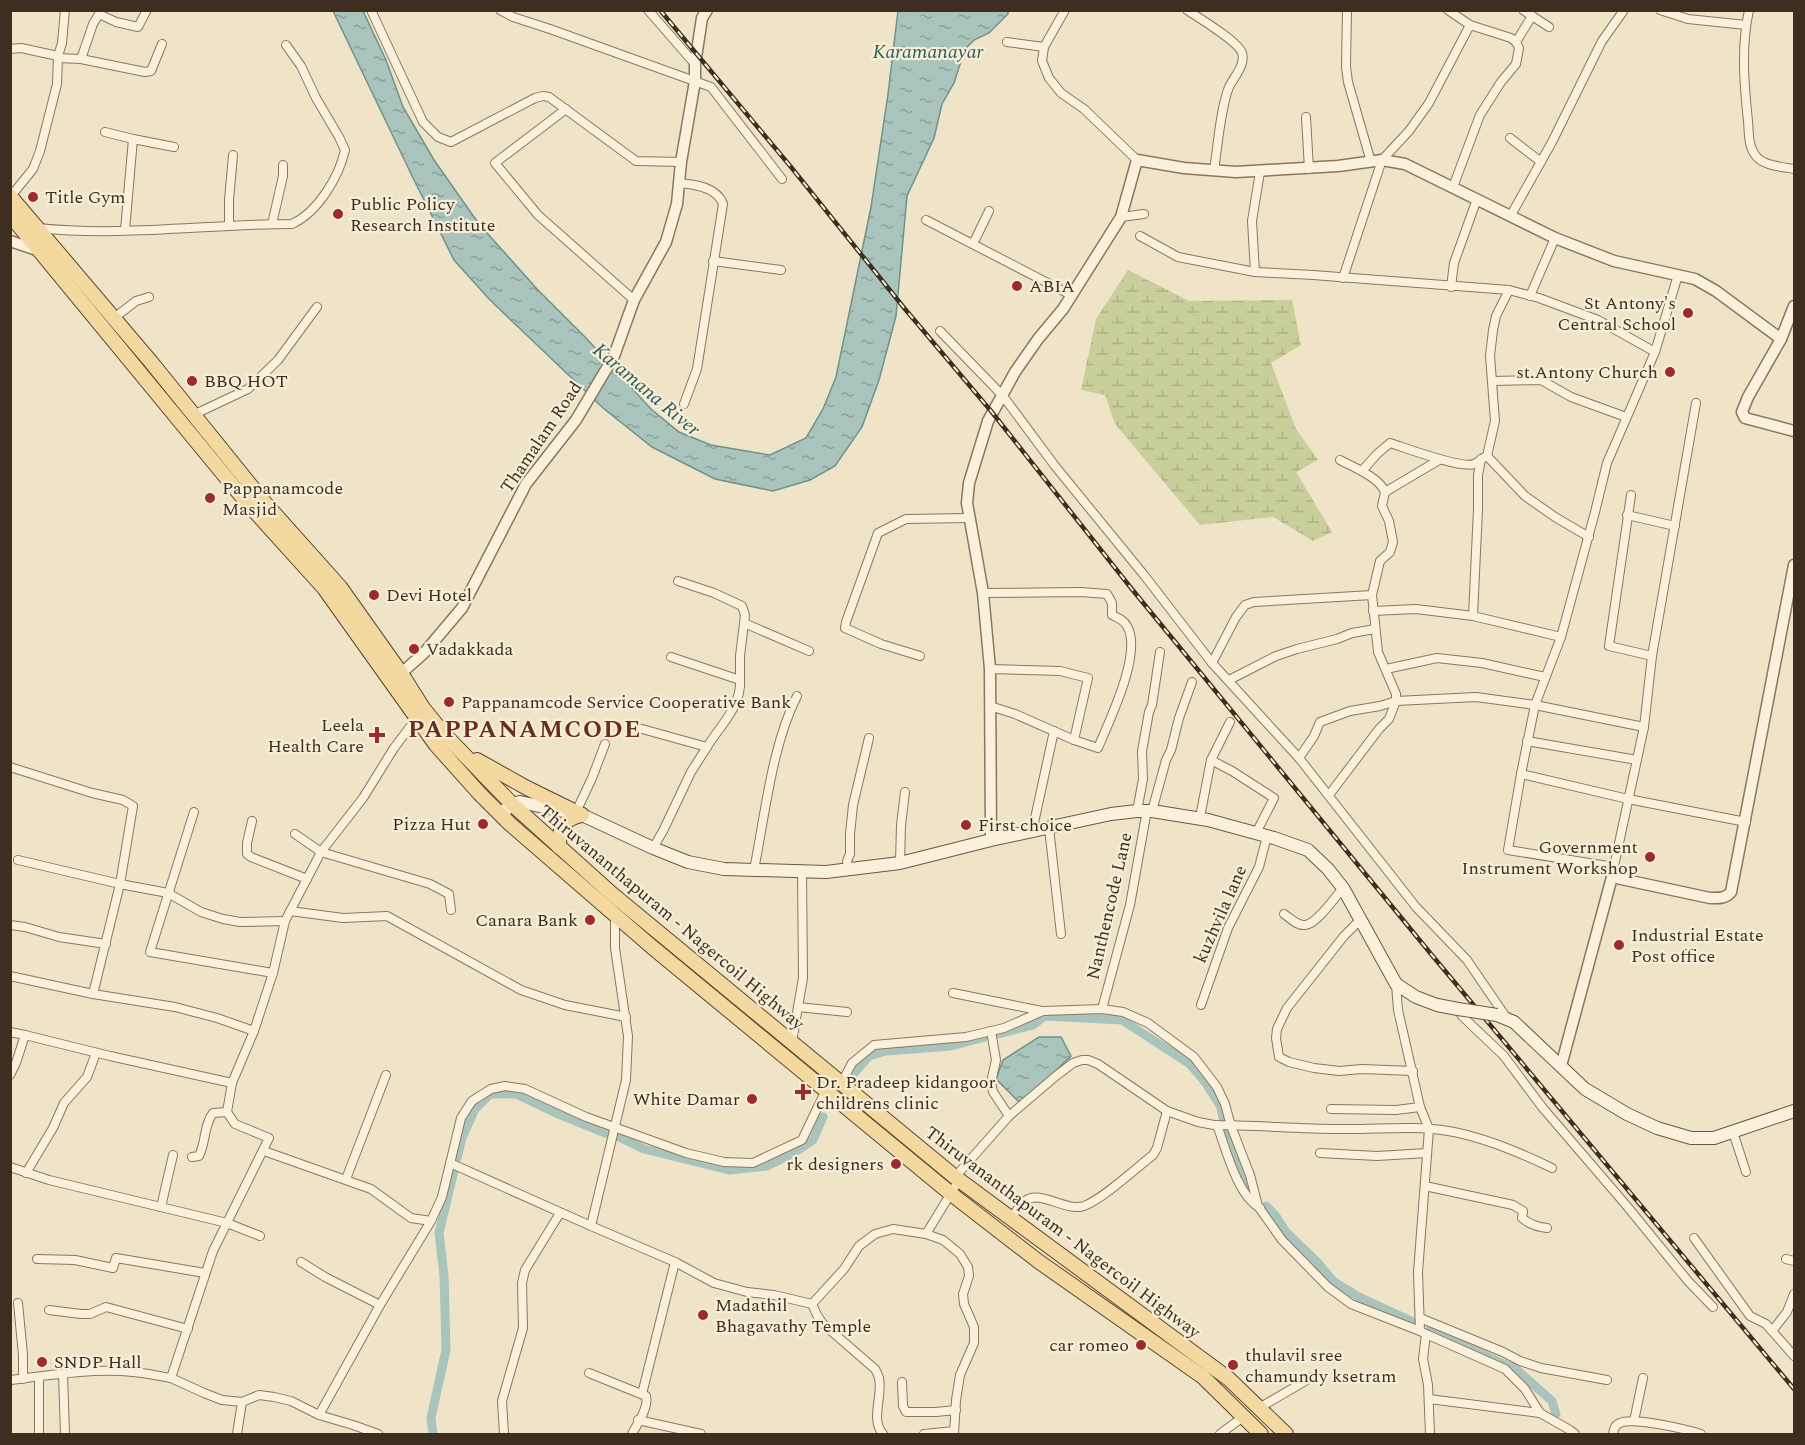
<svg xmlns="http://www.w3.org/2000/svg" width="1805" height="1445" font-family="Spectral,serif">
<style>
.wetland{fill:url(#wetland-marsh)}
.water{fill:url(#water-ripples);stroke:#6f938a;stroke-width:1.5}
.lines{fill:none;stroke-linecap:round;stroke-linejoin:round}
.canal{stroke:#a9c4bc;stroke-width:9}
.minor-casing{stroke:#8d765c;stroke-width:10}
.tertiary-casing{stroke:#8d765c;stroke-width:13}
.secondary-casing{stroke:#6f573f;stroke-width:14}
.primary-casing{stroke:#5b4430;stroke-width:16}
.minor{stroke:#faf1dc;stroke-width:8}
.tertiary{stroke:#faf1dc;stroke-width:10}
.secondary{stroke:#faf1dc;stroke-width:12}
.primary{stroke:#f3d9a0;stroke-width:14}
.rail-casing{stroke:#3d2e20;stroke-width:4.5}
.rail{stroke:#f7eed8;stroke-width:2;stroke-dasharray:7;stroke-linecap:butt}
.secondary-bridge-casing{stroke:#6f573f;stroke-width:14;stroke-linecap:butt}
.secondary-bridge{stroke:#faf1dc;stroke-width:12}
.poi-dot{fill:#9e2a2b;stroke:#f7eed8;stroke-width:2}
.labels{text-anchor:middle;stroke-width:4.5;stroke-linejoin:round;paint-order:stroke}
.poi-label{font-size:18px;fill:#3d2e20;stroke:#f7eed8;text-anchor:start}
.street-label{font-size:18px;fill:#3d2e20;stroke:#f7eed8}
.water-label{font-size:20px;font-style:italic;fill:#2f5d5a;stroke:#f7eed8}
.district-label{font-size:24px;font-weight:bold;letter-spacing:1.5px;fill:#6b2e1e;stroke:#f7eed8}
</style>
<defs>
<pattern id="wetland-marsh" width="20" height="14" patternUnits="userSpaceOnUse" patternTransform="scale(1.5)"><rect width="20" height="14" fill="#c9cf9b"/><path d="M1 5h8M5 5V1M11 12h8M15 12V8" fill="none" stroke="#aeb285"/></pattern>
<pattern id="water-ripples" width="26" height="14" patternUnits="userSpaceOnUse" patternTransform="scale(1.5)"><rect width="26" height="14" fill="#a9c4bc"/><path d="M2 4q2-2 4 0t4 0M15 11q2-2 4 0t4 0" fill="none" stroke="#8ba098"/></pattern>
</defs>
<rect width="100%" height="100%" fill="#f0e4c8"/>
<polygon class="wetland" points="1128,270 1189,301 1292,300 1301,345 1271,363 1296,429 1318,460 1296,472 1332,532 1313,541 1273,517 1200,525 1115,424 1105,395 1081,390 1096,319"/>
<g class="water">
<polygon points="333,11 363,11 386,60 403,107 434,160 479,224 537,289 587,339 651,409 679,432 711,445 770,455 806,438 823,409 836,377 871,207 888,94 898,11 1008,11 1008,14 989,33 974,40 965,49 954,83 942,104 934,138 907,196 896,316 879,380 862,427 835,466 810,480 773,491 715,479 652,447 603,408 490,300 454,260 414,180"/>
<polygon points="1039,1037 1061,1037 1071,1056 1021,1104 996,1079 1003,1060"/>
</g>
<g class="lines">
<g class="canal">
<polyline points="998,1034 1033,1025 1045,1016 1122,1020 1190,1064 1206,1083 1221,1107 1223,1118"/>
<polyline points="847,1081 869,1056 886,1051 951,1046 985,1037"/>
<polyline points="1225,1132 1240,1175 1251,1197"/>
<polyline points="617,1136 644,1149 729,1170 767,1166 792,1154 813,1140 823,1117"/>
<polyline points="457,1158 462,1138 475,1109 490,1094 516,1094 556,1113 605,1133"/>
<polyline points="1266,1206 1275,1215 1286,1232 1317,1262 1333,1281 1357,1296 1411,1321"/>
<polyline points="1430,1330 1517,1370 1552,1401 1556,1414"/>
<polyline points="433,1434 431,1418 446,1350 444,1275 439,1233 454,1171"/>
</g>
<g class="minor-casing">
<g id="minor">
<polyline points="371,10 423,122 438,137 451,142 535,98 543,96 549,97 636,161 681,162"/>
<polyline points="500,10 513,17 550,29 711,87 782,179"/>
<polyline points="648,10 695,64"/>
<polyline points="1065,10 1044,47 1042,61 1049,78 1061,93 1084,109 1137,160"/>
<path d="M1187,10c12,8 52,32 55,43 4,12 -9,25 -13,34 -9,23 -11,59 -15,83"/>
<polyline points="1347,10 1346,67 1348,82 1371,162"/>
<polyline points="1448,10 1470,25 1511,38 1516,42 1519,48 1516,64 1501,82 1480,115 1453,187"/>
<polyline points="1523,10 1549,27"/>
<polyline points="1660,10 1688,19 1746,25"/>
<path d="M1749,10c-8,37 -5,73 -1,111 1,11 0,26 8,35 7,10 28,11 38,13"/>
<polyline points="1007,42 1044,47"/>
<polyline points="1516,42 1532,16"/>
<polyline points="10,49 21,48 58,56"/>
<polyline points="58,58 81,59 93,24 99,14 116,22 138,27 147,10"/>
<polyline points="81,59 145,72 151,71 162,44"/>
<polyline points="566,109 495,163 538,215 634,300"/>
<polyline points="1306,117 1309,169"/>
<polyline points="105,132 133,139"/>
<polyline points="1510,138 1541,162"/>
<path d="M678,183c16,1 39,4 45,21l-26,165 -13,35"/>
<polyline points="11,196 33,169 40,151 57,84 58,56 62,43 65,10"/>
<polyline points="1511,215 1552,142 1602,41 1624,10"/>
<polyline points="1121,217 1144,214"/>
<polyline points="926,220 1071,295"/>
<polyline points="272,224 283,176 283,165"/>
<polyline points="229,226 229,200 233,155"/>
<path d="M38,228c84,9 170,-4 254,-4 26,-12 47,-47 53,-74l-6,-13 -23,-39 -15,-32 -15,-21"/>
<polyline points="125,230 133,139 174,147"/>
<polyline points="1140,236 1178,257 1255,272 1313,275 1509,290 1539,298 1598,320 1655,352"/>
<polyline points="973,244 989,211"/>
<polyline points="713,261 781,270"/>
<polyline points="1255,272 1252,221 1260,172"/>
<polyline points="1343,278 1382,160 1409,131 1429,103 1470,25"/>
<polyline points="1451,287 1454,263 1477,199"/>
<polyline points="1530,296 1555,238"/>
<polyline points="114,318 136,301 149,297"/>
<polyline points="940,331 1003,396 1055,466 1144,575 1212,663 1299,758 1416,907 1467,960 1508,1020"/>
<polyline points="1492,381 1541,380 1571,397 1626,417"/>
<polyline points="193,415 248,389 278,360 317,307"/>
<polyline points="1487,456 1525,496 1555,517 1589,537"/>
<path d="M1362,471l15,-17 13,-11c16,5 71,26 84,21 5,-2 8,-6 13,-8l8,-35 -5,-65 3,-26 3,-14 13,-26"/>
<polyline points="1385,492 1439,460"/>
<polyline points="1631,495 1609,646 1652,656"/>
<polyline points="1627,515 1675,526"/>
<polyline points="678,581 714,593 742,606 745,615 740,656 740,680"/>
<path d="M983,593l98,-1 26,2 5,9v12c6,3 12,5 15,11 16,27 -18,95 -29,122l-24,-8 -59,-26 -25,-8"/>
<polyline points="1373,611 1416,609 1473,616 1561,637"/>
<polyline points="1473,616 1478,509 1478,475 1481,459"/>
<polyline points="744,623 809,651"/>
<polyline points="920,656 881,644 845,628 846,622 878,533 906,519 969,518"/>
<path d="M671,657l69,23c2,26 -21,47 -33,67"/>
<polyline points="1212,663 1236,617 1245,605 1254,602 1372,595"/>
<polyline points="990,669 1060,671 1088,678 1074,740"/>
<polyline points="1386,669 1437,658 1482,663 1545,677"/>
<polyline points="1229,680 1276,656 1297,649 1337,639 1352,633 1375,629"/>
<polyline points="642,729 707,747 691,772 663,831 653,848"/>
<polyline points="1527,741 1637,760"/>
<polyline points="1299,758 1314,736 1320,722 1350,711 1380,706 1396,701 1476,697 1535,705 1644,727"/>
<polyline points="1211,760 1232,771 1274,798 1256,833"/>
<polyline points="10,767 92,793 123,800 133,806 120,884 18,860"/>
<polyline points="1521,774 1628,799 1746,822"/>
<path d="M1329,795l50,-66 10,-10 7,-18v-7l-18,-42 -6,-57 8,-34 10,-9 3,-10 -4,-21 -7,-15 3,-14c-6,-15 -32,-25 -45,-32"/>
<polyline points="1137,811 1143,779 1142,751 1149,712 1152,705 1160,652"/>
<polyline points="1152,811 1166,760 1171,750 1179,718 1192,682"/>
<polyline points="194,812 150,952 273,973"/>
<polyline points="576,812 592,778 605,744"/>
<polyline points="1201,812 1211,760 1230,722"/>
<polyline points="252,821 247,843 247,854 251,857 307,879"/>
<polyline points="1049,828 1061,934"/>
<polyline points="1032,832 1054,731"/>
<polyline points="295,834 321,852 430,884 449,894 451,910"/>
<polyline points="900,863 901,825 905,792"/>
<polyline points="1614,867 1508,850 1521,774 1535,705 1561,637 1595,512 1607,463 1655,352 1678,275"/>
<polyline points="848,869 847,861 850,854 850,834 853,805 869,738"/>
<path d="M754,870c11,-55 18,-125 43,-174"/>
<polyline points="1613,871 1644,727 1652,656 1696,403"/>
<polyline points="290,911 343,918 387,916 521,990 565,1005 626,1017"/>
<path d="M1284,914c6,4 13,12 21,11 12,-1 30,-28 38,-37"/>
<polyline points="615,915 615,948 628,1036 626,1080 591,1226 675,1262 714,1283 747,1292 774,1295 812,1304"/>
<polyline points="1361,919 1344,936 1287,1008 1277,1029 1276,1038 1279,1057 1289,1062 1314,1068 1339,1071 1362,1069 1413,1071"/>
<polyline points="10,925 25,927 59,937 106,944"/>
<polyline points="10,976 93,994 175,1007 217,1018 254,1031"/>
<polyline points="1396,984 1398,1010 1420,1107 1429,1129 1418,1272 1420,1331 1426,1334 1423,1359 1428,1385 1430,1434"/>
<polyline points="953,993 1042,1011"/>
<polyline points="93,994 120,884 168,893 201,912 223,919 240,922 285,921"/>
<polyline points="1201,1005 1228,928 1259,867 1267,836"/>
<polyline points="798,1007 847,1012"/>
<polyline points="1457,1008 1462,1016 1504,1056 1542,1107 1626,1205 1688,1281 1713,1307"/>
<polyline points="1102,1009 1130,905 1147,810"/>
<polyline points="991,1031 996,1060 991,1082 993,1092 1009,1116"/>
<polyline points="10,1032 25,1035"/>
<polyline points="792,1042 803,978 802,871"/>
<polyline points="10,1075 16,1063 25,1035 110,1056 232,1083"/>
<polyline points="842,1082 852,1063 874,1045 966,1037 1004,1028 1043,1011 1102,1009 1123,1012 1148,1023 1194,1057 1217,1087 1225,1104 1231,1126 1250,1175 1258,1206 1282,1240 1328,1287 1351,1304 1420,1331"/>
<polyline points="1331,1109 1396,1110 1420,1107"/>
<path d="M1217,1125c9,24 20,70 43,83"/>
<polyline points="1733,1132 1746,1172"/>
<polyline points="264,1151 371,1189 411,1218 431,1221 442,1197 461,1118 472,1101 491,1089 505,1086 525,1089 586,1117 686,1153 724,1162 753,1163 802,1140 826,1090"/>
<polyline points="1320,1153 1377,1156 1427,1153"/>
<path d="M192,1157l7,-1c7,-14 5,-32 14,-43l14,-1"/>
<polyline points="450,1163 591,1226"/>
<polyline points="10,1167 49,1180 227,1223 260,1236"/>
<polyline points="26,1173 53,1128 64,1103 87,1077 96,1053"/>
<path d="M955,1177l54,-61 47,-40 17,-13 9,-3h6l10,4 69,47 31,11 16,3c42,0 83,4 124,4 36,1 74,-4 110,2 36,6 71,21 104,37"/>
<polyline points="346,1179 386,1075"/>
<path d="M1425,1186l88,19 10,6 -1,7c7,6 16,9 25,10"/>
<polyline points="161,1207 173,1155"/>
<path d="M1010,1219c5,-6 10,-14 15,-18 15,-12 40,11 59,5 19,-7 52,-38 69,-51l4,-7 10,-37"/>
<polyline points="1694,1238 1750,1316 1766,1324 1794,1356"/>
<polyline points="37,1259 75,1260 113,1268 116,1258 205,1273"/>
<polyline points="1786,1259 1794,1261"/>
<polyline points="301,1262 325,1277 380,1305"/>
<polyline points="18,1303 23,1355 23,1379"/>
<polyline points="49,1310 81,1314 90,1314 106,1307 188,1329"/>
<polyline points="1420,1318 1503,1352 1520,1361 1541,1368 1607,1380"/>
<polyline points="1772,1331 1787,1312 1794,1294"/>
<polyline points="1426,1334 1505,1369 1525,1389 1540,1413 1570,1430 1575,1434"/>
<path d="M589,1373l57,23c3,12 -9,28 -14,38"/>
<polyline points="63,1374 65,1434"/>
<polyline points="39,1377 39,1434"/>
<polyline points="171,1378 204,1393 222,1400 242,1402 259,1395 274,1397 291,1401 319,1415 353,1425 378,1434"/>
<path d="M10,1380c40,-5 83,-12 123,-8 13,1 25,4 38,6l42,-127 56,-113 -34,-14 -8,-12 5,-29 22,-52 19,-58 12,-52 36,-69 42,-54 31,-50 22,-29"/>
<polyline points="902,1382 903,1406 906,1412 936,1412 956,1410"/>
<polyline points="642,1394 675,1262"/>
<polyline points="1429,1399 1540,1413"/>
<polyline points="1259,1408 1312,1377"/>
<polyline points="319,1415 380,1305 431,1221"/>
<polyline points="638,1420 701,1434"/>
<polyline points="1634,1421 1643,1378"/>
<polyline points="237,1434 242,1402"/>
<polyline points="504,1434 502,1401 523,1328 522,1283 525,1270 560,1213"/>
<path d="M883,1434c-13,-14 0,-38 -4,-56 -1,-3 -2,-6 -4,-9l-52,-45 -6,-9 -5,-11 32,-35 15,-23 16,-12 18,-5 33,5"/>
<polyline points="924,1434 954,1431"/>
<polyline points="954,1434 956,1400 960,1375 974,1343 974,1327 964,1304 963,1294 969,1276 968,1267 960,1254 943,1240 926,1234 959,1180"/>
<polyline points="1220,1434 1243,1417"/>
<path d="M1613,1434c1,-4 1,-9 7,-11 14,-6 65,6 81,11"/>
</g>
</g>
<g class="tertiary-casing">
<g id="tertiary">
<polyline points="10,241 37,250"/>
<polyline points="1794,306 1781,339 1748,397 1742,412 1745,418 1794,431"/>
<polyline points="397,677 424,653 462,608 526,484 576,420 614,356 634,300 666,242 677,204 681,162 695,81 695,64 702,18 707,10"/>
<polyline points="991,840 990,669 983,593 967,503 969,483 988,421 1015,372 1038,339 1063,309 1121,217 1137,160 1184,168 1236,172 1338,166 1382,160 1405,164 1555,238 1614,261 1695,279 1716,291 1781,339"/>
<path d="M1561,1066l51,-189 98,21c9,0 15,1 21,-6l63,-327"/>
</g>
</g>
<g class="secondary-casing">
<g id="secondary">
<polyline points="500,813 516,803 520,802 582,815 653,848 688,862 724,869 826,872 900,863 991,840 1111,814 1137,811 1152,811 1208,820 1274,838 1308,850 1328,869 1343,888 1396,984 1416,997 1437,1005 1458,1009"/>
<polyline points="1497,1015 1514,1022 1585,1089 1627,1114 1657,1128 1691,1138 1714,1138 1794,1111"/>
</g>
</g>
<g class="primary-casing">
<g id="primary">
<polyline points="10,196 151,362 265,503 340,587 401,673 423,708 444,734 513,805 612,894 955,1177 1229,1379 1286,1434"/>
<polyline points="10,215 248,504 324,588 436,745 479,793 510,824 652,947 950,1193 1038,1261 1203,1377 1261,1434"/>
<polyline points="477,760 527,788 582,815"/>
<path d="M559,847c0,-19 4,-28 23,-32"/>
</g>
</g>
<use href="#minor" class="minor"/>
<use href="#tertiary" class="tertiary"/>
<use href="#secondary" class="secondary"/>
<use href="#primary" class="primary"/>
<g class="rail-casing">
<polyline id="rail" points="660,10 791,167 905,309 991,411 1131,588 1431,954 1794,1389"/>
</g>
<use href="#rail" class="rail"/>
<g class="secondary-bridge-casing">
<polyline id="secondary-bridge" points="1458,1009 1497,1015"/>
</g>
<use href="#secondary-bridge" class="secondary-bridge"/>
</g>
<g class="poi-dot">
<circle cx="33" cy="197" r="6"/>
<circle cx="338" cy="214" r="6"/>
<circle cx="1017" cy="286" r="6"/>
<circle cx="1688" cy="313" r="6"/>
<circle cx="1670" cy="372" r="6"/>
<circle cx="192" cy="381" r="6"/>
<circle cx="210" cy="498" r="6"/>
<circle cx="374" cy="595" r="6"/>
<circle cx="414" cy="649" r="6"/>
<circle cx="449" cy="702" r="6"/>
<path d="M374 726h6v6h6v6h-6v6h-6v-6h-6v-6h6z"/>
<circle cx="483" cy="824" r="6"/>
<circle cx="966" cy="825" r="6"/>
<circle cx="1650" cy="857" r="6"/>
<circle cx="590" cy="920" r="6"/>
<circle cx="1619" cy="945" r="6"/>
<path d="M800 1083h6v6h6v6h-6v6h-6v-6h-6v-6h6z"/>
<circle cx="752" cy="1099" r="6"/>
<circle cx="896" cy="1164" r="6"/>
<circle cx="703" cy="1315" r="6"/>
<circle cx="1141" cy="1345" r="6"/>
<circle cx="42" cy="1362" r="6"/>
<circle cx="1233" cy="1365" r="6"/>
</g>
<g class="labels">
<g class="poi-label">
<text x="45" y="203">Title Gym</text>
<text x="350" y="210">Public Policy<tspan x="350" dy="21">Research Institute</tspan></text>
<text x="1029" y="292">ABIA</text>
<text x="1676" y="309" text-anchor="end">St Antony's<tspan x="1676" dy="21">Central School</tspan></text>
<text x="1658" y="378" text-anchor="end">st.Antony Church</text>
<text x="204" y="387">BBQ HOT</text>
<text x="222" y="494">Pappanamcode<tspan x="222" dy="21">Masjid</tspan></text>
<text x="386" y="601">Devi Hotel</text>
<text x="426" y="655">Vadakkada</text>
<text x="461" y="708">Pappanamcode Service Cooperative Bank</text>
<text x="364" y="731" text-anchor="end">Leela<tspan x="364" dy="21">Health Care</tspan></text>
<text x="471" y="830" text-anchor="end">Pizza Hut</text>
<text x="978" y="831">First choice</text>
<text x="1638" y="853" text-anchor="end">Government<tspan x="1638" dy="21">Instrument Workshop</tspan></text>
<text x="578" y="926" text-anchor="end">Canara Bank</text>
<text x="1631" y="941">Industrial Estate<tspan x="1631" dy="21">Post office</tspan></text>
<text x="816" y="1088">Dr. Pradeep kidangoor<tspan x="816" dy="21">childrens clinic</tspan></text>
<text x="740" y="1105" text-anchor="end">White Damar</text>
<text x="884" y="1170" text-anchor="end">rk designers</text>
<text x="715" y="1311">Madathil<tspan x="715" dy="21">Bhagavathy Temple</tspan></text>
<text x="1129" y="1351" text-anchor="end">car romeo</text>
<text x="1245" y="1361">thulavil sree<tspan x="1245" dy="21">chamundy ksetram</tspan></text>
<text x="54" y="1368">SNDP Hall</text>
</g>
<g class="street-label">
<text transform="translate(541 437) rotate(-56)" y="6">Thamalam Road</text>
<text transform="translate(1109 906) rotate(-77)" y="6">Nanthencode Lane</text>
<text transform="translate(1220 914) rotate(-66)" y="6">kuzhvila lane</text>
<text transform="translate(672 917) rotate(40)" y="6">Thiruvananthapuram - Nagercoil Highway</text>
<text transform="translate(1063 1232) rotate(37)" y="6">Thiruvananthapuram - Nagercoil Highway</text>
</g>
<g class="water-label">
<text x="928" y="58">Karamanayar</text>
<text transform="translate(647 389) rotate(40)" y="7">Karamana River</text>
</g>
<g class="district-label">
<text x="525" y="737">PAPPANAMCODE</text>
</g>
</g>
<rect width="1805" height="1445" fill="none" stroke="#3d2e20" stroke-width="24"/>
</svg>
